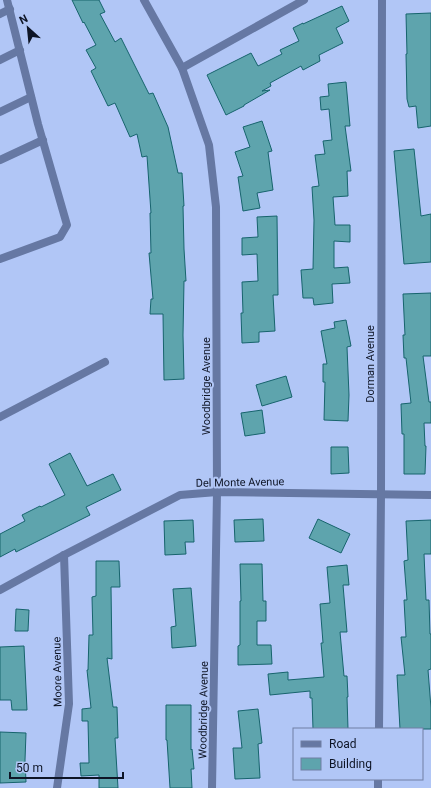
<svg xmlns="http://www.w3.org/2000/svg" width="431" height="788" font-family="Roboto,sans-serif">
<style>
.building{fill:#5ea4ad;stroke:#17646d}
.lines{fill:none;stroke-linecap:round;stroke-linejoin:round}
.service{stroke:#6678a3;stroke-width:8}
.minor{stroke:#6678a3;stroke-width:8}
.labels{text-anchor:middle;stroke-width:4;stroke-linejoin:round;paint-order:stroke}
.street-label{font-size:11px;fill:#0e1526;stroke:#b1c6f6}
</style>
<rect width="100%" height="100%" fill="#b1c6f6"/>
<g class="building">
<polygon points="72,0 99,0 105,12 100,14 115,42 121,38 149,94 153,93 168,127 178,173 182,173 184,206 183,206 184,249 186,281 184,281 183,335 184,379 164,380 163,314 150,314 151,299 153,299 149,253 151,253 150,213 151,213 147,156 142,157 137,134 130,137 115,103 108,106 91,71 96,68 86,50 96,45 84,22 83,23"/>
<polygon points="342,6 349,21 336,28 343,43 319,55 320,61 303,70 301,66 270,83 271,86 262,91 270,90 244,105 244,106 226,115 207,75 251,53 258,66 282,54 280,50 299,41 293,28 303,23 303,24"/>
<polygon points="431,13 431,126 418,128 416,106 409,107 407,99 406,54 407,54 406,14"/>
<polygon points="346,82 350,126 345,126 351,171 347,171 348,196 333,197 335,225 350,225 350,242 334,241 334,268 348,267 350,283 332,284 333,303 314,305 313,298 303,298 301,270 313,269 314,220 312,187 319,186 315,155 325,154 323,141 332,140 329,109 321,110 320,97 329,96 328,84"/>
<polygon points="262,121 272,151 268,152 273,190 257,193 260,208 243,211 238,177 243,176 235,152 250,147 243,127"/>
<polygon points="414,149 421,216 431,214 431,262 404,264 394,151"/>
<polygon points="277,216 278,295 273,295 275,331 259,332 259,342 242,343 241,313 243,313 242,282 258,281 257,254 242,255 242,238 258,237 257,217"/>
<polygon points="431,293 431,356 423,356 429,402 431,402 431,423 424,423 425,446 426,446 425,474 404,474 404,434 402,434 401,404 411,403 406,358 404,358 403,335 405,335 403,294"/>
<polygon points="346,320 351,346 347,347 349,395 348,421 324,420 325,382 323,382 323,364 327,364 321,331 335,328 334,322"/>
<polygon points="286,376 292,397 262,406 256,385"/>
<polygon points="262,410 265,433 245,436 241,413"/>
<polygon points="331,447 348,447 349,473 331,474"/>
<polygon points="70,453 87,486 113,474 121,490 86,507 90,515 16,552 15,549 0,557 0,534 25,521 22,515 40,506 41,507 65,495 49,464"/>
<polygon points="263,519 264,541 235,542 234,520"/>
<polygon points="318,519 350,534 341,553 309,538"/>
<polygon points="193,520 194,542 185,542 186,554 165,555 164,521"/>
<polygon points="431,520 431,554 424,554 426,600 429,600 430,634 431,634 431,669 428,670 431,708 431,729 400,729 397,675 405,675 401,637 406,637 404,600 407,600 404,561 408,560 406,521"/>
<polygon points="96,561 119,561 120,587 111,587 112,659 107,658 113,707 117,707 118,738 115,738 118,788 99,788 99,775 81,776 80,763 89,763 88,721 82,721 82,709 91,708 87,670 88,670 89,635 93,635 92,597 96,596"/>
<polygon points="240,564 262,564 263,601 266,601 266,621 257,621 257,645 271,645 272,664 238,665 238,646 240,645 240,601 241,601"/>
<polygon points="347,565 349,585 343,585 347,632 340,632 344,676 347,676 348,697 347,697 348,729 313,729 312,698 310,698 310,691 270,695 268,674 288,672 288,680 324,677 321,643 323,643 320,604 330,603 327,567"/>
<polygon points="191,588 196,646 172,648 171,627 176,626 173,589"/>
<polygon points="16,609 29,610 28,631 15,631"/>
<polygon points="24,646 27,710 12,710 11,700 0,700 0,647"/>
<polygon points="166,705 191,705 191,750 192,749 194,769 191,769 192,788 170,788 167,740 166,740"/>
<polygon points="258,709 262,743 258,744 260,778 235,779 233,748 242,748 238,711"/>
<polygon points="0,732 26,733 25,760 26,782 0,783"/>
</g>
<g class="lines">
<g class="service">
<polyline points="0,14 10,9"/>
<polyline points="0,60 20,50"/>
<polyline points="0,112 31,97"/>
<polyline points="0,160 43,140"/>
<polyline points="0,259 60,237 67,225 38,124 7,0"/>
</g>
<g class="minor">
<polyline points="144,0 182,68 209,145 216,207 217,492 212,788"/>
<polyline points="182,68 304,0"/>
<polyline points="0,417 105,362"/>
<polyline points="0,590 64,555 180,495 217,492 431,495"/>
<polyline points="379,729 381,494 382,0"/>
<polyline points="57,788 69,704 64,555"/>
<polyline points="378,788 378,779"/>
</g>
</g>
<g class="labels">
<g class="street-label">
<text transform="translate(370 364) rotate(-90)" y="4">Dorman Avenue</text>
<text transform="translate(206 386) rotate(-90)" y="4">Woodbridge Avenue</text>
<text transform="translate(240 482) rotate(-1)" y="4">Del Monte Avenue</text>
<text transform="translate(57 672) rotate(-91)" y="4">Moore Avenue</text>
<text transform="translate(203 710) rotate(-89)" y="4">Woodbridge Avenue</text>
</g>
</g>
<rect x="293" y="728" width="130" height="52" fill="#b1c6f6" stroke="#707fa3"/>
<rect x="301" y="741" width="20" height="6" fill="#6678a3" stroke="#707fa3"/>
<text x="329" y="748" font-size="12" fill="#0e1526">Road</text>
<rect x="301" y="758" width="20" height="12" fill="#5ea4ad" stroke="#707fa3"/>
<text x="329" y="768" font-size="12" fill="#0e1526">Building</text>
<g transform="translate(28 28) rotate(333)" stroke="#b1c6f6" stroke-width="3" paint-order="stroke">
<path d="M0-3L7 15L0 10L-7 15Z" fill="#0e1526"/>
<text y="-6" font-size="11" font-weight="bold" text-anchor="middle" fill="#0e1526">N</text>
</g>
<path d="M10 772v6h113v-6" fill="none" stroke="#0e1526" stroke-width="2"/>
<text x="16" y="772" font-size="12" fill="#0e1526" stroke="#b1c6f6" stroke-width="3" paint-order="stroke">50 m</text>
</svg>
